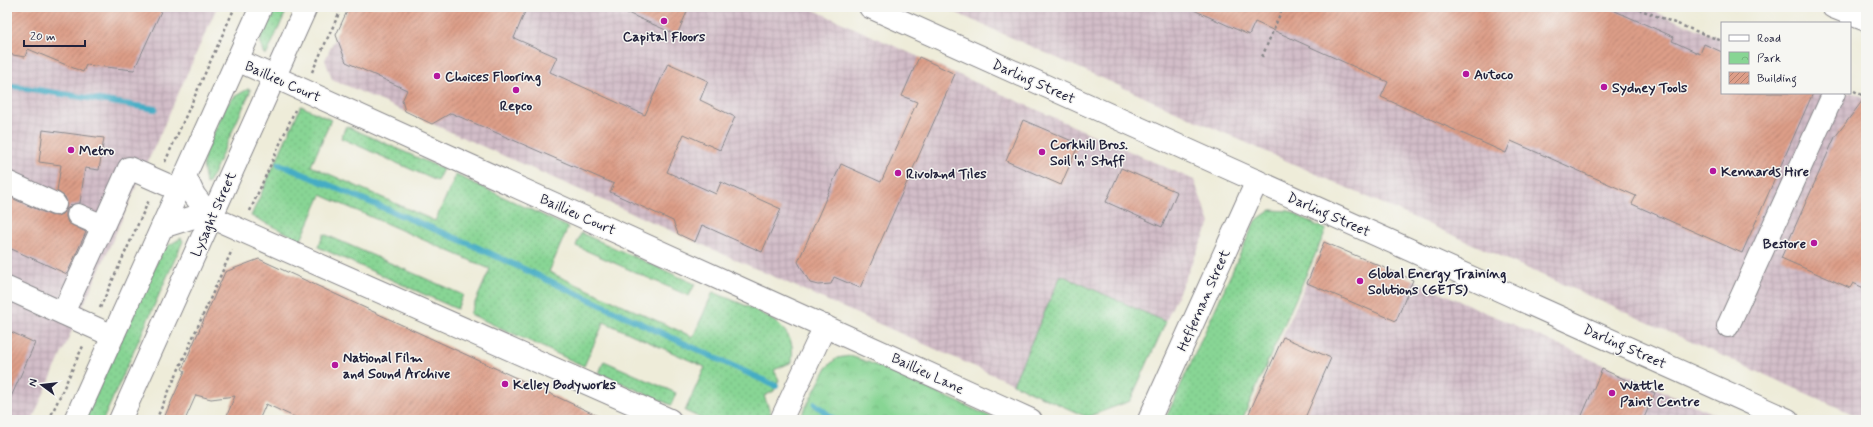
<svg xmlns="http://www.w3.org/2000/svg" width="1873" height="427" font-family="Mynerve,sans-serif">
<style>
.industrial{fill:url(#industrial-grid)}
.grass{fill:url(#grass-dots);stroke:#557c68}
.park{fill:url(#park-crowns);stroke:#557c68}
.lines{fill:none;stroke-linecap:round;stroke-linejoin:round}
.stream{stroke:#45acc5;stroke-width:6}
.building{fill:url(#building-hatch)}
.minor-casing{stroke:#88878a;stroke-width:24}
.major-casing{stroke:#88878a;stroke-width:24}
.path{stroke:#88878a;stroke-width:2.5;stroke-dasharray:3 3;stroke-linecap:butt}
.minor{stroke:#fff;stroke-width:22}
.major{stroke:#fff;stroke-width:22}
.poi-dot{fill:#b5179e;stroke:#f6f6f2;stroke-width:1.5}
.labels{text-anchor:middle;stroke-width:3;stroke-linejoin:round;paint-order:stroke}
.poi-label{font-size:14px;font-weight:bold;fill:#22223b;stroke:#f6f6f2;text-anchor:start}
.street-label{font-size:14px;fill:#22223b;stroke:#f6f6f2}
</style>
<defs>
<pattern id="industrial-grid" width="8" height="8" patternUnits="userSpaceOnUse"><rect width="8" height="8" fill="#d2bdc8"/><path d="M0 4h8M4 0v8" fill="none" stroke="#b4a2ad"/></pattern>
<pattern id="grass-dots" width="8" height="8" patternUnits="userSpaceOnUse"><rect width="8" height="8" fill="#88d594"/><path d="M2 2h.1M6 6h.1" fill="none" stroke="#75b780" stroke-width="1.8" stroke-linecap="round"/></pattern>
<pattern id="park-crowns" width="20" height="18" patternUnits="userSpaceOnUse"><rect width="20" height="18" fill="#88d594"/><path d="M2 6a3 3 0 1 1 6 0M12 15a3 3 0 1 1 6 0" fill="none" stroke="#75b780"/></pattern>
<pattern id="building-hatch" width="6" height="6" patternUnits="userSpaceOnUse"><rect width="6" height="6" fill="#dd9e88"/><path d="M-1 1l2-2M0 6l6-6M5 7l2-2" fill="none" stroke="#b38070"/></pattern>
</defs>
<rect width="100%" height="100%" fill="#f6f6f2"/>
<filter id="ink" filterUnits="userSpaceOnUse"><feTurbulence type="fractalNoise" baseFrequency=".025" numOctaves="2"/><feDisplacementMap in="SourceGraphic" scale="8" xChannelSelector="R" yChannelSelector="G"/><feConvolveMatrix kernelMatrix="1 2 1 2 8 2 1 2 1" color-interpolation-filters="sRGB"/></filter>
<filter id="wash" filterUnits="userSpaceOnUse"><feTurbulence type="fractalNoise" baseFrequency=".012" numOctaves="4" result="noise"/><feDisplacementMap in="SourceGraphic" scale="16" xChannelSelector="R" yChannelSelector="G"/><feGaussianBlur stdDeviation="0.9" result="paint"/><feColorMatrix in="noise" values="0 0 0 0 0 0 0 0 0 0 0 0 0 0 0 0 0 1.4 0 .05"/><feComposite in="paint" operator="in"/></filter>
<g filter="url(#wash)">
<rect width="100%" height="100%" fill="#eeecd9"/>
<g class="industrial">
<polygon points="7,7 217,7 32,420 7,420"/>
<polygon points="349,7 807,7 1194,180 1210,223 1130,401 1087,417 332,79 325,60"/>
<polygon points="943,7 1642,7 1722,39 1722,93 1850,93 1850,91 1866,98 1866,420"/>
<polygon points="1324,242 1413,280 1727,420 1246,420"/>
</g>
<g class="grass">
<path d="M269,7h19l-21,47h-3c-8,-16 0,-32 5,-47z"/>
<polygon points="248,89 250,89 250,92 209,183 206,184 203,164 205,152 226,106 234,97"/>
<path d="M301,106l30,14 -20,46 124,55 21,-46 112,52 -19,45 144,65 20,-45c24,11 74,25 79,54 1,5 0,11 0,16l-18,8 5,10 -5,11 -10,5 7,18 -8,6h-58l-20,-9 20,-44 -101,-45 -20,44 -114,-52 20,-45 -169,-74 -20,45 -50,-24z"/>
<polygon points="346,126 443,169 437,181 341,138"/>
<polygon points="1271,210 1289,211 1326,230 1242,420 1165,420 1255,221"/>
<polygon points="581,233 695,284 689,296 576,246"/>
<polygon points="324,234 463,295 457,309 318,247"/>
<polygon points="181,238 183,241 103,420 84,420 163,249"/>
<polygon points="1061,275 1166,322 1130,401 1087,417 1013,384"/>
<polygon points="604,361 676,393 671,405 599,373"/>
</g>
<polygon class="park" points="850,356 868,362 998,420 799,420 827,367 837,358"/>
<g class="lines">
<g class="stream">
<polyline points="7,85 155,109"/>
<polyline points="279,164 472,245 776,386"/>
<polyline points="815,404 835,420"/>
</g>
</g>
<g id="blocks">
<g class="building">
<polygon points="7,7 163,7 134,70 86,65 83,72 28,49 25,57 7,54"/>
<polygon points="349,7 527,7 514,38 557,57 550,72 645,115 668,63 708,81 700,100 735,117 720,150 684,134 667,172 716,194 721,182 781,209 762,252 702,225 695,242 678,234 673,221 610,192 614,184 451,113 432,124 405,111 402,101 407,90 346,62 336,35"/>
<polygon points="614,7 689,7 677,35"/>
<polygon points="1187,7 1606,7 1674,37 1672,41 1700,54 1704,44 1722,52 1722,93 1813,93 1742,253 1632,204 1636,196 1511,141 1506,153 1381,97 1388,82 1255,22 1249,35"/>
<polygon points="919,57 955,74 860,288 834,277 831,284 818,285 810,283 798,262 841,164 881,182 917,102 902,96"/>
<polygon points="1866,96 1866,289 1853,283 1850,288 1781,258 1835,137"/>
<polygon points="1023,120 1079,144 1061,185 1006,161"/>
<polygon points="43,130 104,138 99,170 85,168 80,203 71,205 66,210 66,217 68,223 86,232 67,274 7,247 7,196 50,215 57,216 62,214 66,209 67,202 65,197 57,191 61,165 39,162"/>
<polygon points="1121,168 1177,192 1162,227 1106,202"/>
<polygon points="1324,242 1413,280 1396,321 1307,283"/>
<polygon points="259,259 320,287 607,420 301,420 266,404 259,420 225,420 235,396 211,399 196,395 185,420 163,420 185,371 182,369 225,272"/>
<polygon points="7,330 35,343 7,406"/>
<polygon points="1283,337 1331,358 1304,420 1246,420"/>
<polygon points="1602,369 1655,393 1643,420 1580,420"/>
</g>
</g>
</g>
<g filter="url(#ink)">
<use href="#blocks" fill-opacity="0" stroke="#88878a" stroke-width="1"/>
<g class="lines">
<g class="minor-casing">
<g id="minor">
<polyline points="870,7 1788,420"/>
<polyline points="237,60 1031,420"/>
<polyline points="185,176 194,195 211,217"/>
<polyline points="7,182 55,204"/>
<polyline points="78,215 103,226 129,168 179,190"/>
<polyline points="162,227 197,216 211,217 670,420"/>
<polyline points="7,288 113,336"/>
<polyline points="63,313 103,226"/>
<polyline points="1728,326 1834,93"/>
<polyline points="75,420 261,7"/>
<polyline points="120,420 306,7"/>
<polyline points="781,420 825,326"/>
<polyline points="1149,420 1257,181"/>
</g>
</g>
<g class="major-casing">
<polyline id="major" points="1833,7 1866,20"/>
</g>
<g class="path">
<polyline points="1633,7 1722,41"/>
<polyline points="1262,57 1283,7"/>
<polyline points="312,72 342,7"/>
<polyline points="1854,91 1866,97"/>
<polyline points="165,162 235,7"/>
<polyline points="250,211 295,110"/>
<polyline points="100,308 149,200"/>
<polyline points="49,420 83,346"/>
<polyline points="156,420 232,250"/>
</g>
<use href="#minor" class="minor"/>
<use href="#major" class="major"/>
</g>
</g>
<g class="poi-dot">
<circle cx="664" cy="21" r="4"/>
<circle cx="1466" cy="74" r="4"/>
<circle cx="437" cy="76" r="4"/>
<circle cx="1604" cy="87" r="4"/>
<circle cx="516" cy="90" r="4"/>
<circle cx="71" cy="150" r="4"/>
<circle cx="1042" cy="152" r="4"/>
<circle cx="1713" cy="171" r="4"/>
<circle cx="898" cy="173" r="4"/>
<circle cx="1814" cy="243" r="4"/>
<circle cx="1360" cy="281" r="4"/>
<circle cx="335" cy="365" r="4"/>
<circle cx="505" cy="384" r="4"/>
<circle cx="1612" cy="393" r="4"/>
</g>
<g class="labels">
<g class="poi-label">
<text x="664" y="41" text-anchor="middle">Capital Floors</text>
<text x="1474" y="79">Autoco</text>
<text x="445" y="81">Choices Flooring</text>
<text x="1612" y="92">Sydney Tools</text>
<text x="516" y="110" text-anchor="middle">Repco</text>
<text x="1050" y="149">Corkhill Bros.<tspan x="1050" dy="16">Soil 'n' Stuff</tspan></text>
<text x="79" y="155">Metro</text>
<text x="1721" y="176">Kennards Hire</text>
<text x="906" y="178">Rivoland Tiles</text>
<text x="1806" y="248" text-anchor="end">Bestore</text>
<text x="1368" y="278">Global Energy Training<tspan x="1368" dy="16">Solutions (GETS)</tspan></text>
<text x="343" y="362">National Film<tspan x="343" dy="16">and Sound Archive</tspan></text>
<text x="513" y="389">Kelley Bodyworks</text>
<text x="1620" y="390">Wattle<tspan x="1620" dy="16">Paint Centre</tspan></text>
</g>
<g class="street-label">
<text transform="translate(283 81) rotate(24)" y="5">Baillieu Court</text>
<text transform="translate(1034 81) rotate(24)" y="5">Darling Street</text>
<text transform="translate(213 214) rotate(-66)" y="5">Lysaght Street</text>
<text transform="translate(578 214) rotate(24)" y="5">Baillieu Court</text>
<text transform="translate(1329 214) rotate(24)" y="5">Darling Street</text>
<text transform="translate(1203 300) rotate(-66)" y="5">Heffernan Street</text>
<text transform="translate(1625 346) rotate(24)" y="5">Darling Street</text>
<text transform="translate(928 373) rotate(25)" y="5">Baillieu Lane</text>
</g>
</g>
<rect width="1873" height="427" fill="none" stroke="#f6f6f2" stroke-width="24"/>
<rect x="1721" y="22" width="130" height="72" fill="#f6f6f2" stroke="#a1a1a9"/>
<rect x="1729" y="35" width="20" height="6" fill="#ffffff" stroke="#a1a1a9"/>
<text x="1757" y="42" font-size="12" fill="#22223b">Road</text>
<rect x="1729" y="52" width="20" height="12" fill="url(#park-crowns)" stroke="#a1a1a9"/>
<text x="1757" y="62" font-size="12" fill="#22223b">Park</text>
<rect x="1729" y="72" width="20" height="12" fill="url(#building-hatch)" stroke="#a1a1a9"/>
<text x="1757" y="82" font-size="12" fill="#22223b">Building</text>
<g transform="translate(42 385) rotate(285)" stroke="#f6f6f2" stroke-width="3" paint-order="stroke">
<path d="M0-3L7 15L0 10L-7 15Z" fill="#22223b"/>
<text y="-6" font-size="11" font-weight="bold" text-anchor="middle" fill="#22223b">N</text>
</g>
<path d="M24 40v6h61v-6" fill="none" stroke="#22223b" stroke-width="2"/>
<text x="30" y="40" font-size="12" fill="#22223b" stroke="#f6f6f2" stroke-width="3" paint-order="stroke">20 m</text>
</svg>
